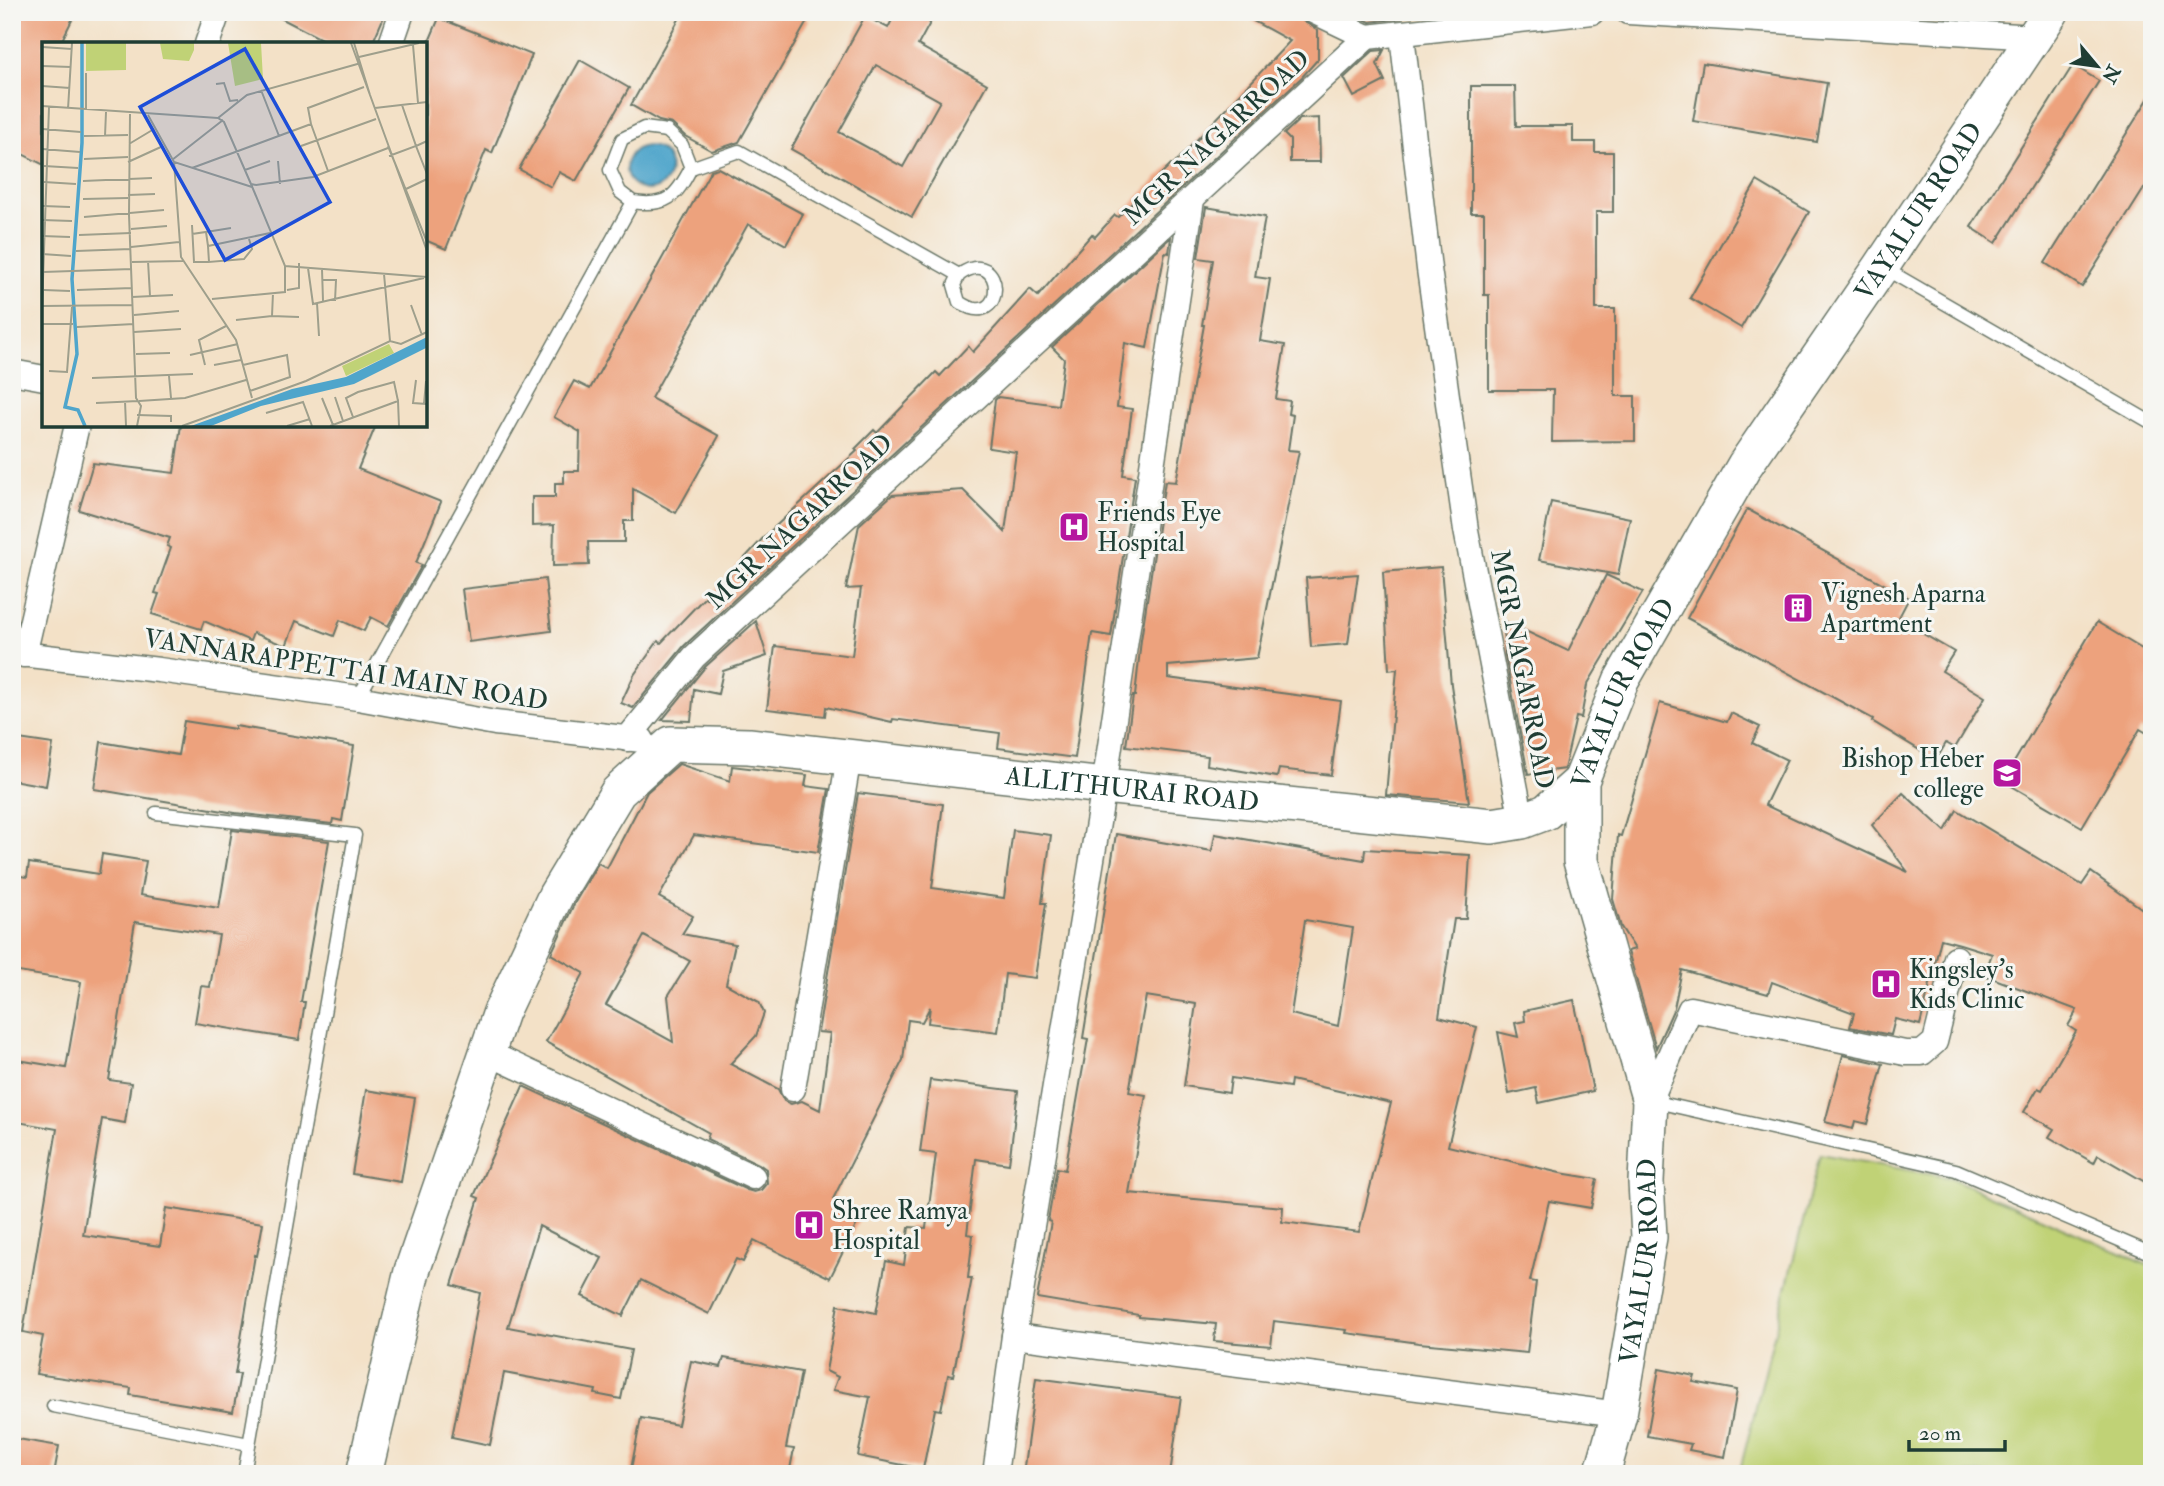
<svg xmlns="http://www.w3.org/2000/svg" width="2164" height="1486" font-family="'IM FELL Double Pica',serif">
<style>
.green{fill:#c0d276;stroke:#708855;stroke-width:2}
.water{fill:#4fa5cb;stroke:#377180;stroke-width:2}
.building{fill:#eda27d;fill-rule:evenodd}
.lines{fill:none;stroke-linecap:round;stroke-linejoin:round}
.lane-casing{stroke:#697667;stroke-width:15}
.street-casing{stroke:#697667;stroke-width:27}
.secondary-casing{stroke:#697667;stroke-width:38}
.lane{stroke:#fff;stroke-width:12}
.street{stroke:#fff;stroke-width:24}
.secondary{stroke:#fff;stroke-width:35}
.labels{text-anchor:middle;stroke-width:6;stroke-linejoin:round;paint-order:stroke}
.street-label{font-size:26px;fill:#1f3d34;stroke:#f6f6f2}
.poi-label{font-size:26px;fill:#1f3d34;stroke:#f6f6f2;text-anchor:start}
.inset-river{fill:none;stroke:#4fa5cb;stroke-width:3.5}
.inset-road{fill:none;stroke:#9e9f8c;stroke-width:2}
.view{fill:#1d4ed8;fill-opacity:0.15;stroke:#1d4ed8;stroke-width:3.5}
.inset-edge{fill:none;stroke:#1f3d34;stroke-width:3.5}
</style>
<rect width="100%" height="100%" fill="#f6f6f2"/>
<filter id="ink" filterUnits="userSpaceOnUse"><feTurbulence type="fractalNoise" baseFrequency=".0143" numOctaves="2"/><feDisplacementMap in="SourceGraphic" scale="14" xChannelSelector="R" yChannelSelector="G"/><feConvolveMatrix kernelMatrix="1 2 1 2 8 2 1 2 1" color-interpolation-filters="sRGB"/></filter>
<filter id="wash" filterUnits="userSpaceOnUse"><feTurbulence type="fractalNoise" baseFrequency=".00686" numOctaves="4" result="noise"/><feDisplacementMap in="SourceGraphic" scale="28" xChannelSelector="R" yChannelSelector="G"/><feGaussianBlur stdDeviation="1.57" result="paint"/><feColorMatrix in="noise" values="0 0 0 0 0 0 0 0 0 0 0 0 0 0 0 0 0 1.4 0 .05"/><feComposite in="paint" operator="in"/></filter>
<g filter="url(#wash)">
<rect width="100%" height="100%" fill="#f3e1c7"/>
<polygon class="green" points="1820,1154 1951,1178 2152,1267 2152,1474 1739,1474"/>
<circle class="water" cx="648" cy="168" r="22"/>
<g id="blocks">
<g class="building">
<polygon points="12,12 76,12 60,44 44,44 44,165 12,149"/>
<polygon points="269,12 386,12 372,44 331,44"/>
<polygon points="683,12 793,12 808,20 739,142 712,151 685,136 672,124 659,121 631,105"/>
<path d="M896,12h40l-18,33 69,39 -75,133 -121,-68 74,-133 23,12zM876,65l64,36 -37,66 -64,-35z"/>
<polygon points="1237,12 1300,12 1303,21 1318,30 1318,59 1302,77 684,646 633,708 621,703 634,675 658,641 661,643 705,597 707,599 765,536 857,451 855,449 874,430 877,433 936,372 940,376 968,346 973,352 1030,289 1038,296 1092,234 1095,237 1115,215 1118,217 1171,164 1173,165 1290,41"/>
<polygon points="1350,12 1405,12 1402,18 1370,22"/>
<polygon points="439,18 532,55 492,153 486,150 446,249 425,240 425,51"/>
<polygon points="1384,50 1377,64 1385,81 1354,97 1344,78 1373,51"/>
<polygon points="580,60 629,88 576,181 559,172 551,187 519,169"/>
<polygon points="1703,63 1827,83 1817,142 1693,121"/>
<polygon points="2073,65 2099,81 1996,243 1971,227"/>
<polygon points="1471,86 1515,86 1516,126 1573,126 1573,142 1595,142 1595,152 1613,152 1613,212 1596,212 1596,309 1615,309 1615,396 1635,396 1635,441 1552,442 1553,390 1489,390 1489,295 1484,295 1484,213 1471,213"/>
<polygon points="2152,93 2152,176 2082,287 2045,263"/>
<polygon points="1319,118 1320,162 1290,162 1290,140 1284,134 1300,119"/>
<polygon points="718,168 803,214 786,245 748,224 651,398 719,436 676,513 633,489 633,521 624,521 624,542 588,542 589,565 553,566 554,525 532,526 532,497 555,497 555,483 564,483 564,471 579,471 580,432 554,417 574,381 590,389 711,170"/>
<polygon points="1757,181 1809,212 1741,328 1690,298"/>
<polygon points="1206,207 1265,217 1255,277 1270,279 1260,341 1285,345 1276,399 1290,401 1288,414 1293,415 1288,450 1299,451 1257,658 1168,666 1168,678 1341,701 1331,775 1279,769 1277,777 1207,765 1208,756 1126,746 1133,696 1135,696 1141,640 1165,481 1176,482 1204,325 1202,325 1213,260 1198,258"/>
<polygon points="1171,237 1169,253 1165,252 1147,348 1125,343 1117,407 1132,409 1123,475 1135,477 1111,636 1092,633 1075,758 998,748 1000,733 893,719 892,722 826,707 825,716 767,709 775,646 852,656 861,588 846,589 859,525 892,495 963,490 1005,532 1016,452 989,448 995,400 998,397 1058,405 1064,359 1052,347"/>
<polygon points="181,425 376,425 358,469 441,502 416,563 422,565 388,626 371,617 364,631 340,620 334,636 296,621 286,646 253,633 250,641 204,621 201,629 152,614 159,594 155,593 171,548 167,546 170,538 79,510 93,463 174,473"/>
<polygon points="1551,502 1630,518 1618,575 1539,560"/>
<polygon points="1747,509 1909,598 1898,619 1954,652 1942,671 1985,697 1955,748 1946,743 1936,760 1872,721 1873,719 1687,618"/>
<polygon points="1441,567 1451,685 1469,802 1386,795 1397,669 1389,670 1383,572"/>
<polygon points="1358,574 1348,644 1311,647 1306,578"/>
<polygon points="1606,575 1643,592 1587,685 1581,718 1576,717 1564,769 1528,774 1505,655 1504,621 1568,651"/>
<polygon points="545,579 551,631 469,642 462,589"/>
<polygon points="756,621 767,656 723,671 718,694 694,689 691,721 662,720 705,667"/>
<polygon points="2097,622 2152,655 2152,736 2140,729 2082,827 2003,781"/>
<polygon points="1660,703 1727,722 1731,713 1760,727 1752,743 1787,760 1765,805 1908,872 1872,825 1903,793 1945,831 1957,810 2082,885 2091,872 2152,916 2152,1186 2098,1155 2094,1163 2049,1137 2054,1129 2024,1112 2038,1088 2042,1090 2076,1031 2068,1026 2077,1010 1984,975 1992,954 1960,944 1941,939 1920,1025 1895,1019 1891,1035 1850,1027 1854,1013 1772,982 1768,994 1682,970 1674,1008 1656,1048 1628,951 1635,949 1621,927 1613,899 1618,835 1621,836"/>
<polygon points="184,721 235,729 235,726 354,746 342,821 333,819 332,824 235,813 94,789 101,742 178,755"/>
<polygon points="12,738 53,744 46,786 12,780"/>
<path d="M679,764l51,17 2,-15 75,9 -2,11 24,3 -11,63 -124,-17 -35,62 34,19 -11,18 53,10 -9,40 33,18 5,11 -8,23 -26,28 48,25 6,12 7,3 11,-3 18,9 10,-77 -12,-1 40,-239 85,11 -11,84 72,10 9,-68 38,5 -9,68h4l-11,75 -30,-4 -7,58 -70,-9 2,-16 -8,15 -14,-2 -5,40 -70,139 29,15 -32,64 -76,-38 -11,22 -7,-3 -27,55 -68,-34 -18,36 -41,-20 20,-38 -63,-32 -31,101 123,23 -10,49 -26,-5 1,-4 -92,-17 -14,72 -38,-8 28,-144 -28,-8 27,-87 -5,-2 49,-110 224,104 7,2 7,-2 6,-7 -1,-14 -7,-5 -52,-25 2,-6 -163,-91 38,-69 -33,-19 23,-50 24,-41 9,5 40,-76zM644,936l46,25 -22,35 5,46 -67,-37z"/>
<polygon points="232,830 329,841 301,1002 305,1002 299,1040 195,1023 201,986 210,987 219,935 135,922 109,1080 131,1083 125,1123 102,1119 83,1235 160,1246 166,1208 263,1223 257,1256 255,1255 235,1374 240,1374 233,1412 130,1395 131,1388 36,1374 43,1336 23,1332 57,1129 12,1121 12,1059 66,1068 81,982 12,971 12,875 27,877 29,863 99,874 102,854 146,861 140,895 219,908"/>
<path d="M1116,834l96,17 3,-17 149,26 1,-11 105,6 -4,64h-12l-15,98 38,10 -29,119 112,27 37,6 -6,29 -42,-7 -19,80 6,1 -9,71 -108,-10 -73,-10 1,-3 -73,-9 -3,25 -57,-5 2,-17 -77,-7v-2l-102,-17 14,-76 -3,-1 9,-53 8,2 23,-131 -5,-1zM1305,920l48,8 -15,98 -47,-12zM1146,996l50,8 -12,82 45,7 2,-15 59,9 1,-7 100,23 -32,129 -77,-10 1,-15 -154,-14 17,-98 -17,-3z"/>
<polygon points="1574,1000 1593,1091 1539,1103 1536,1088 1509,1094 1498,1032 1518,1037 1515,1023 1525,1021 1524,1011"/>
<polygon points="1843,1055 1883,1064 1867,1124 1855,1121 1853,1129 1825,1122"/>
<polygon points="930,1080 1018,1091 1009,1164 976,1159 967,1234 973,1235 968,1278 972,1278 953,1376 948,1375 941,1410 935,1409 923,1469 858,1456 870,1397 833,1390 838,1377 826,1371 838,1305 876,1313 886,1261 904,1265 909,1227 926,1228 936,1154 920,1152"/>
<polygon points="366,1090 415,1098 401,1182 352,1174"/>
<polygon points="724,1358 801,1372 786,1448 794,1449 789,1474 630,1474 641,1418 678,1425 691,1361 721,1367"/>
<polygon points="1659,1369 1695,1376 1693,1382 1737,1390 1725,1457 1689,1450 1691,1444 1647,1436"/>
<polygon points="1036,1378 1181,1397 1170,1474 1023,1474"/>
<polygon points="12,1438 59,1446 54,1474 12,1474"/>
</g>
</g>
</g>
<g filter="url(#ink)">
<use href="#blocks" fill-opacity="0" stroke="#697667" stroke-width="2"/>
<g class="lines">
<g class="lane-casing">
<g id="lane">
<path d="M691,168l48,-17 220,124c47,-33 49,60 0,27l-5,-17 5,-10"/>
<polyline points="1882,267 2152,423"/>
<path d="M358,698l275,-496 -13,-10 -10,-22 12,-31 22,-11 23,3 15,14 9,23c-15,29 -24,39 -58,34"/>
<polyline points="156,813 355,835 244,1474"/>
<polyline points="1652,1101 1956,1170 2152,1254"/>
<polyline points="53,1406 249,1444"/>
</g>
</g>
<g class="street-casing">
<g id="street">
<polyline points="1315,12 1367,37"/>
<polyline points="1628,12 2035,37"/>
<polyline points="1402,35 1429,269 1466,530 1522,821"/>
<polyline points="207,44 218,12"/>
<polyline points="391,44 402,12"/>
<polyline points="12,372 44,378"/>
<polyline points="12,653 159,670 358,698 495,723 642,740"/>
<polyline points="24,655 77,425"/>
<polyline points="627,739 694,657 1367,37 1592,12"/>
<polyline points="486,1052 753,1177"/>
<polyline points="793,1089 849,757"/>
<polyline points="1650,1101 1690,1009 1905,1053 1922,1053 1935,1042 1956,958"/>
<polyline points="1014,1336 1619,1414"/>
<polyline points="995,1474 1014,1336 1104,786 1192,200"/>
</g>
</g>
<g class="secondary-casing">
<g id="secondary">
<path id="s1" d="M364,1474l48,-203 89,-259 55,-117 62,-103 53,-48 78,2 355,40 388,40 30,-5 24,-9 35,-31"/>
<path id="s2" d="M1602,1474l17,-60 30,-177 -3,-55 4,-81 -69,-240v-80l40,-100 124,-216 136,-198 170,-255"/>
</g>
</g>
<use href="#lane" class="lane"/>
<use href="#street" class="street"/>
<use href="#secondary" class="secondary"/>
</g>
</g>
<defs>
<g id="hospital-square" transform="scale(1.575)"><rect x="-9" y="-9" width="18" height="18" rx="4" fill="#b5179e" stroke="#f6f6f2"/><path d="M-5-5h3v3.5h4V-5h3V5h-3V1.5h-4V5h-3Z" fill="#fff"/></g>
<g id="building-square" transform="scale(1.575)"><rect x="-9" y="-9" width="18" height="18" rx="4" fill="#b5179e" stroke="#f6f6f2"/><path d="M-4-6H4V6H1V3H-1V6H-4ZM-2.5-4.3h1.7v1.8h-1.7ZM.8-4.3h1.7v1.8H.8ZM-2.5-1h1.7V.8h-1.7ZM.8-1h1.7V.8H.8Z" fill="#fff"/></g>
<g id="university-square" transform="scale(1.575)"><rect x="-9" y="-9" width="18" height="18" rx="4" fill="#b5179e" stroke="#f6f6f2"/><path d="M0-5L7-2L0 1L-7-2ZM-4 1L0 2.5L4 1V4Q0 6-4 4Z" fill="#fff"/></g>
</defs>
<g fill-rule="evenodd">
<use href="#hospital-square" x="1074" y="527"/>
<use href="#building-square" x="1798" y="608"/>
<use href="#university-square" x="2007" y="773"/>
<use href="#hospital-square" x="1886" y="984"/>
<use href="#hospital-square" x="809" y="1225"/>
</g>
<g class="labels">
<g class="street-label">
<text transform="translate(1216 137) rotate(-43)" y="9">MGR NAGARROAD</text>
<text dy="9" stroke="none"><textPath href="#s2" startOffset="1372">VAYALUR ROAD</textPath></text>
<text transform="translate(799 521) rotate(-43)" y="9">MGR NAGARROAD</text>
<text transform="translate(346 669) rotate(9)" y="9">VANNARAPPETTAI MAIN ROAD</text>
<text transform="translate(1523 669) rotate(79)" y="9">MGR NAGARROAD</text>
<text dy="9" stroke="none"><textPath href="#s2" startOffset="805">VAYALUR ROAD</textPath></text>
<text dy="9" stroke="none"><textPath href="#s1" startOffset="1267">ALLITHURAI ROAD</textPath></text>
<text dy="9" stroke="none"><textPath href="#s2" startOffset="217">VAYALUR ROAD</textPath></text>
</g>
<g class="poi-label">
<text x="1097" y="521">Friends Eye<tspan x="1097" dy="30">Hospital</tspan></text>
<text x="1821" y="602">Vignesh Aparna<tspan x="1821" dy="30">Apartment</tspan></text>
<text x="1984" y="767" text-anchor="end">Bishop Heber<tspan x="1984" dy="30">college</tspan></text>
<text x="1909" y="978">Kingsley's<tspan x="1909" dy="30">Kids Clinic</tspan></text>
<text x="832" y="1219">Shree Ramya<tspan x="832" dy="30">Hospital</tspan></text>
</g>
</g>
<g transform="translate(42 42)">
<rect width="385" height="385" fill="#f3e1c7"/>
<path d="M44,1h40v27l-40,1zM118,1h34v7l-5,11 -26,-2zM186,1h33l2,36 -28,7zM347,302l5,9 -48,23 -4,-10z" fill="#c0d276"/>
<path d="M385,295l-1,11 -72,36 -93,22 -50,20h-20l101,-37 54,-12z" fill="#4fa5cb"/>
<path class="inset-river" d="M40,1v100l-10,136 5,75 -12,53 13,3 7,16"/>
<path class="inset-road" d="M309,1l76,208M312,1l16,52M371,3l5,58M0,5l30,2M317,15l60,-14M0,24l29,1M174,42l8,-1 6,18 8,-1M0,44l28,2M219,48l18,46M0,64l176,12 29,-23 114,-32M333,66l52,-6M26,67l4,-66M44,67v-36M88,72l-1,101 7,183 5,8 -4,20M106,73l26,47 78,25M176,76l6,4 27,62 5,1 57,-8 75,-29M269,82l17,47M0,87l39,3M42,94l44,-1M63,94l1,-24M385,99l-11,5 11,28M87,102l25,-15M259,104l75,-27M346,104l39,96M0,107l38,3M347,114l27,-10 -14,-41M42,117l44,-2M130,118l51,-40M236,119l2,23M86,120l35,-16M132,120l7,95 55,83 16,58M2,124l34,2M150,126l119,-44 -3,-16 56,-21M203,128l25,-9M41,139l69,-3M2,140l32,2M209,142l34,82 142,11M364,147l21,-10M86,153l27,-1M41,157l45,-1M1,164l27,1M42,175l80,-7M0,178l30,1M150,183l2,37h15M89,187l36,-3M164,190l25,-4M150,192l14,-2 2,14 62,-13M37,193l52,-2M0,194l28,1M166,204l1,16 35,-3 8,-10 -3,-10M89,205l48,-5M34,209l55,-2M0,212l29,2M106,219l2,35M90,220l51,-1M266,226l5,36 111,-26M280,227l1,32M1,230l89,-3M342,232l6,67M280,238h14l-1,21M2,248l26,1M35,248l55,-2M245,248l12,-2v-25M231,251l-1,23 27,1M90,255l41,-2M170,257l73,-7v-26M275,261l2,33M369,263l11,30M0,264l91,-1M0,266l7,-201M92,273l45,-4M194,278l36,-4M0,282h31M35,285l57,-3M92,290l47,-3M94,312l34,-1M148,313l48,-11M163,323l-6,-25 27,-14M172,323l27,-5M201,323l44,-10 3,22 -40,14M7,329l18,1 5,-65M127,334l2,22M50,336l101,-4M374,338l-3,23 14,1M293,355l8,24M280,356l11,27M83,359l1,25M97,359l46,-3 61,-18M54,361l42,-2M382,362l2,-23M224,371l37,-11 9,24M95,373l34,1v6M311,375l-7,-19 12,-6 36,-10 4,19M140,384l124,-45 84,-40 11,3 26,-12M245,384l23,-7M288,384l68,-25 1,25"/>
<path class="view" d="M203,7l85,153 -105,58 -85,-153z"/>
<rect width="385" height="385" class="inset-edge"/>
</g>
<rect width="2164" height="1486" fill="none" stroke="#f6f6f2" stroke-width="42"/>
<g transform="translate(2097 66) rotate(119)" stroke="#f6f6f2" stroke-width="5" paint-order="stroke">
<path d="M0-5L12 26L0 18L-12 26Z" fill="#1f3d34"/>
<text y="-10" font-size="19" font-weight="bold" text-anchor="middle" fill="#1f3d34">N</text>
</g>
<path d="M1909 1440v10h96v-10" fill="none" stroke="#1f3d34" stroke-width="3.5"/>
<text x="1919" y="1440" font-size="21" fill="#1f3d34" stroke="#f6f6f2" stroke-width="5" paint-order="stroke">20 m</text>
</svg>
